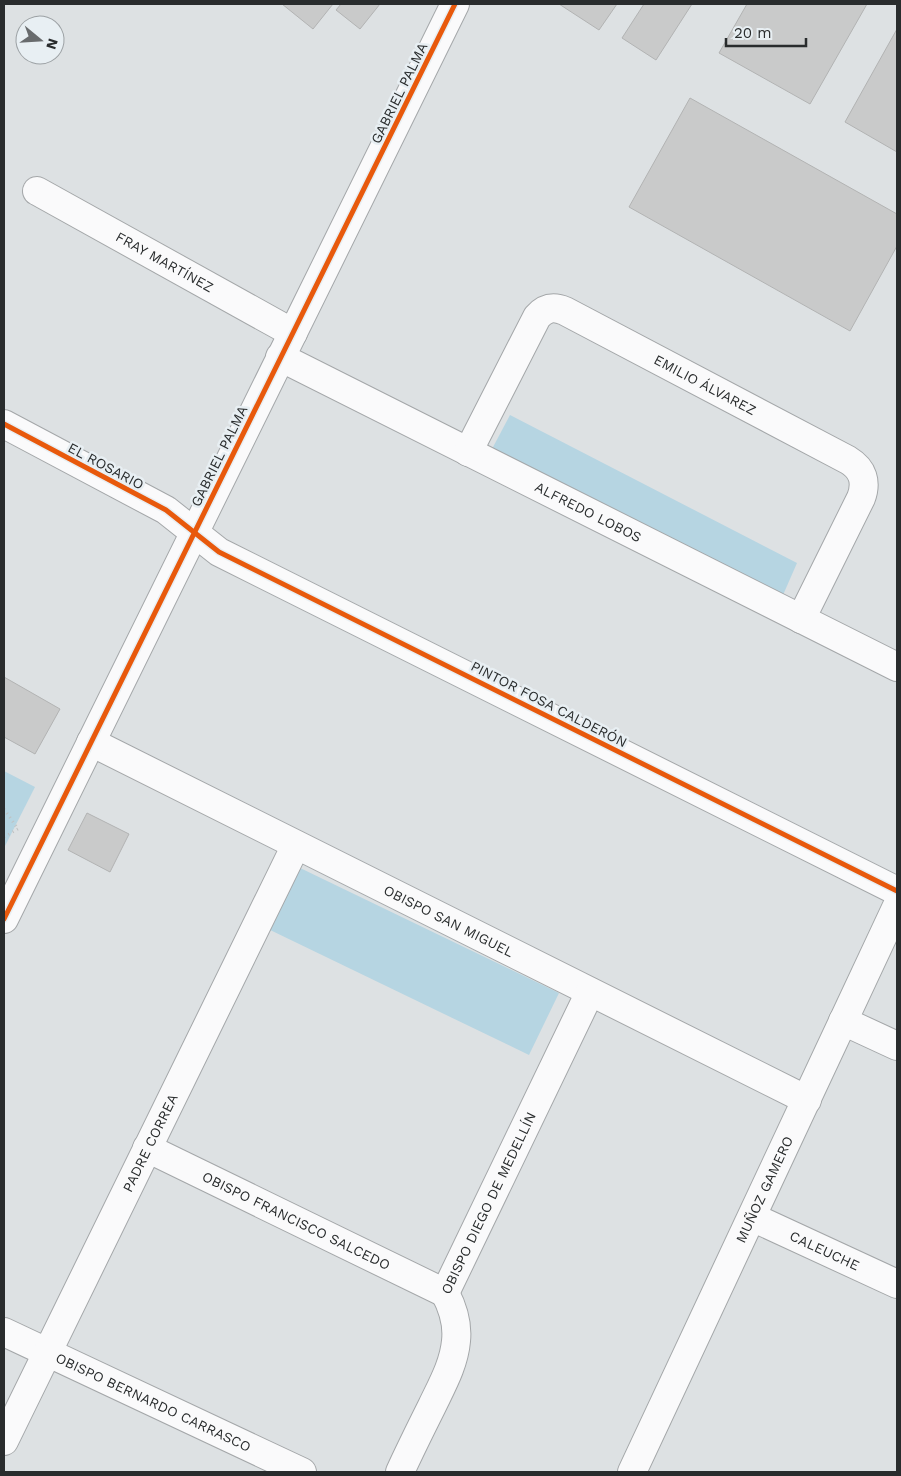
<svg xmlns="http://www.w3.org/2000/svg" width="901" height="1476" font-family="'Work Sans',sans-serif">
<style>
.green{fill:#b6d5e2}
.building{fill:#c9caca;stroke:#b2b3b3}
.lines{fill:none;stroke-linecap:round;stroke-linejoin:round}
.street-casing{stroke:#a4a7a9;stroke-width:30}
.path{stroke:#bfc0c1;stroke-width:3;stroke-dasharray:1 4;stroke-linecap:butt}
.street{stroke:#fafafb;stroke-width:28}
.cycleway-casing{stroke:#e8eff3;stroke-width:8}
.cycleway{stroke:#e8590c;stroke-width:5}
.labels{text-anchor:middle;stroke-width:5;stroke-linejoin:round;paint-order:stroke}
.street-label{font-size:14px;fill:#292c2d;stroke:#e8eff3}
</style>
<rect width="100%" height="100%" fill="#dde1e3"/>
<g class="green">
<polygon points="510,415 797,563 783,595 492,449"/>
<polygon points="4,771 35,787 4,848"/>
<polygon points="296,866 559,993 529,1055 266,928"/>
</g>
<g class="building">
<polygon points="282,4 333,4 313,29"/>
<polygon points="341,4 380,4 360,29 336,10"/>
<polygon points="559,4 617,4 599,30"/>
<polygon points="644,4 692,4 656,60 622,38"/>
<polygon points="747,4 867,4 810,104 719,53"/>
<polygon points="897,29 897,152 845,122"/>
<polygon points="690,98 897,214 897,246 850,331 629,207"/>
<polygon points="4,677 60,709 35,754 4,737"/>
<polygon points="87,813 129,834 110,872 68,850"/>
</g>
<g class="lines">
<g class="street-casing">
<g id="street">
<path id="s1" d="M37,191l256,142"/>
<path id="s2" d="M280,357l617,310"/>
<polyline points="4,424 166,510 219,552 897,891"/>
<path id="s3" d="M468,452l69,-135c8,-9 16,-11 28,-6l283,149c15,9 19,22 13,38l-60,121"/>
<path id="s4" d="M91,742l716,358"/>
<polyline points="4,919 455,4"/>
<polyline points="843,1021 897,1046"/>
<path id="s5" d="M147,1148l298,145"/>
<path id="s6" d="M752,1217l145,67"/>
<path id="s7" d="M445,1293l145,-301"/>
<path id="s8" d="M4,1332l298,140"/>
<path id="s9" d="M4,1441l292,-596"/>
<path d="M400,1472c10,-22 21,-44 32,-66 10,-21 22,-42 24,-65 2,-18 -3,-33 -11,-48"/>
<path id="s10" d="M632,1472l265,-566"/>
</g>
</g>
<g class="path">
<polyline points="4,809 18,829"/>
<polyline points="4,837 18,829"/>
</g>
<use href="#street" class="street"/>
<g class="cycleway-casing">
<g id="cycleway">
<polyline points="4,424 166,510 219,552 897,891"/>
<polyline points="4,919 455,4"/>
</g>
</g>
<use href="#cycleway" class="cycleway"/>
</g>
<g class="labels">
<g class="street-label">
<text transform="translate(399 93) rotate(-64)" y="5">GABRIEL PALMA</text>
<text dy="5" stroke="none"><textPath href="#s1" startOffset="146">FRAY MARTÍNEZ</textPath></text>
<text dy="5" stroke="none"><textPath href="#s3" startOffset="341">EMILIO ÁLVAREZ</textPath></text>
<text transform="translate(219 456) rotate(-64)" y="5">GABRIEL PALMA</text>
<text transform="translate(106 466) rotate(28)" y="5">EL ROSARIO</text>
<text dy="5" stroke="none"><textPath href="#s2" startOffset="345">ALFREDO LOBOS</textPath></text>
<text transform="translate(549 704) rotate(27)" y="5">PINTOR FOSA CALDERÓN</text>
<text dy="5" stroke="none"><textPath href="#s4" startOffset="400">OBISPO SAN MIGUEL</textPath></text>
<text dy="5" stroke="none"><textPath href="#s9" startOffset="332">PADRE CORREA</textPath></text>
<text dy="5" stroke="none"><textPath href="#s10" startOffset="312">MUÑOZ GAMERO</textPath></text>
<text dy="5" stroke="none"><textPath href="#s7" startOffset="100">OBISPO DIEGO DE MEDELLÍN</textPath></text>
<text dy="5" stroke="none"><textPath href="#s5" startOffset="166">OBISPO FRANCISCO SALCEDO</textPath></text>
<text dy="5" stroke="none"><textPath href="#s6" startOffset="80">CALEUCHE</textPath></text>
<text dy="5" stroke="none"><textPath href="#s8" startOffset="165">OBISPO BERNARDO CARRASCO</textPath></text>
</g>
</g>
<rect width="901" height="1476" fill="none" stroke="#292c2d" stroke-width="10"/>
<g transform="translate(40 40) rotate(108)"><circle r="24" fill="#e8eff3" stroke="#9ca1a4"/>
<path d="M0-4L9 19L0 12L-9 19Z" fill="#686b6d"/>
<text y="-8" font-size="14" font-weight="bold" text-anchor="middle" fill="#292c2d">N</text>
</g>
<path d="M726 38v8h80v-8" fill="none" stroke="#292c2d" stroke-width="2.5"/>
<text x="734" y="38" font-size="15" fill="#292c2d" stroke="#e8eff3" stroke-width="4" paint-order="stroke">20 m</text>
</svg>
